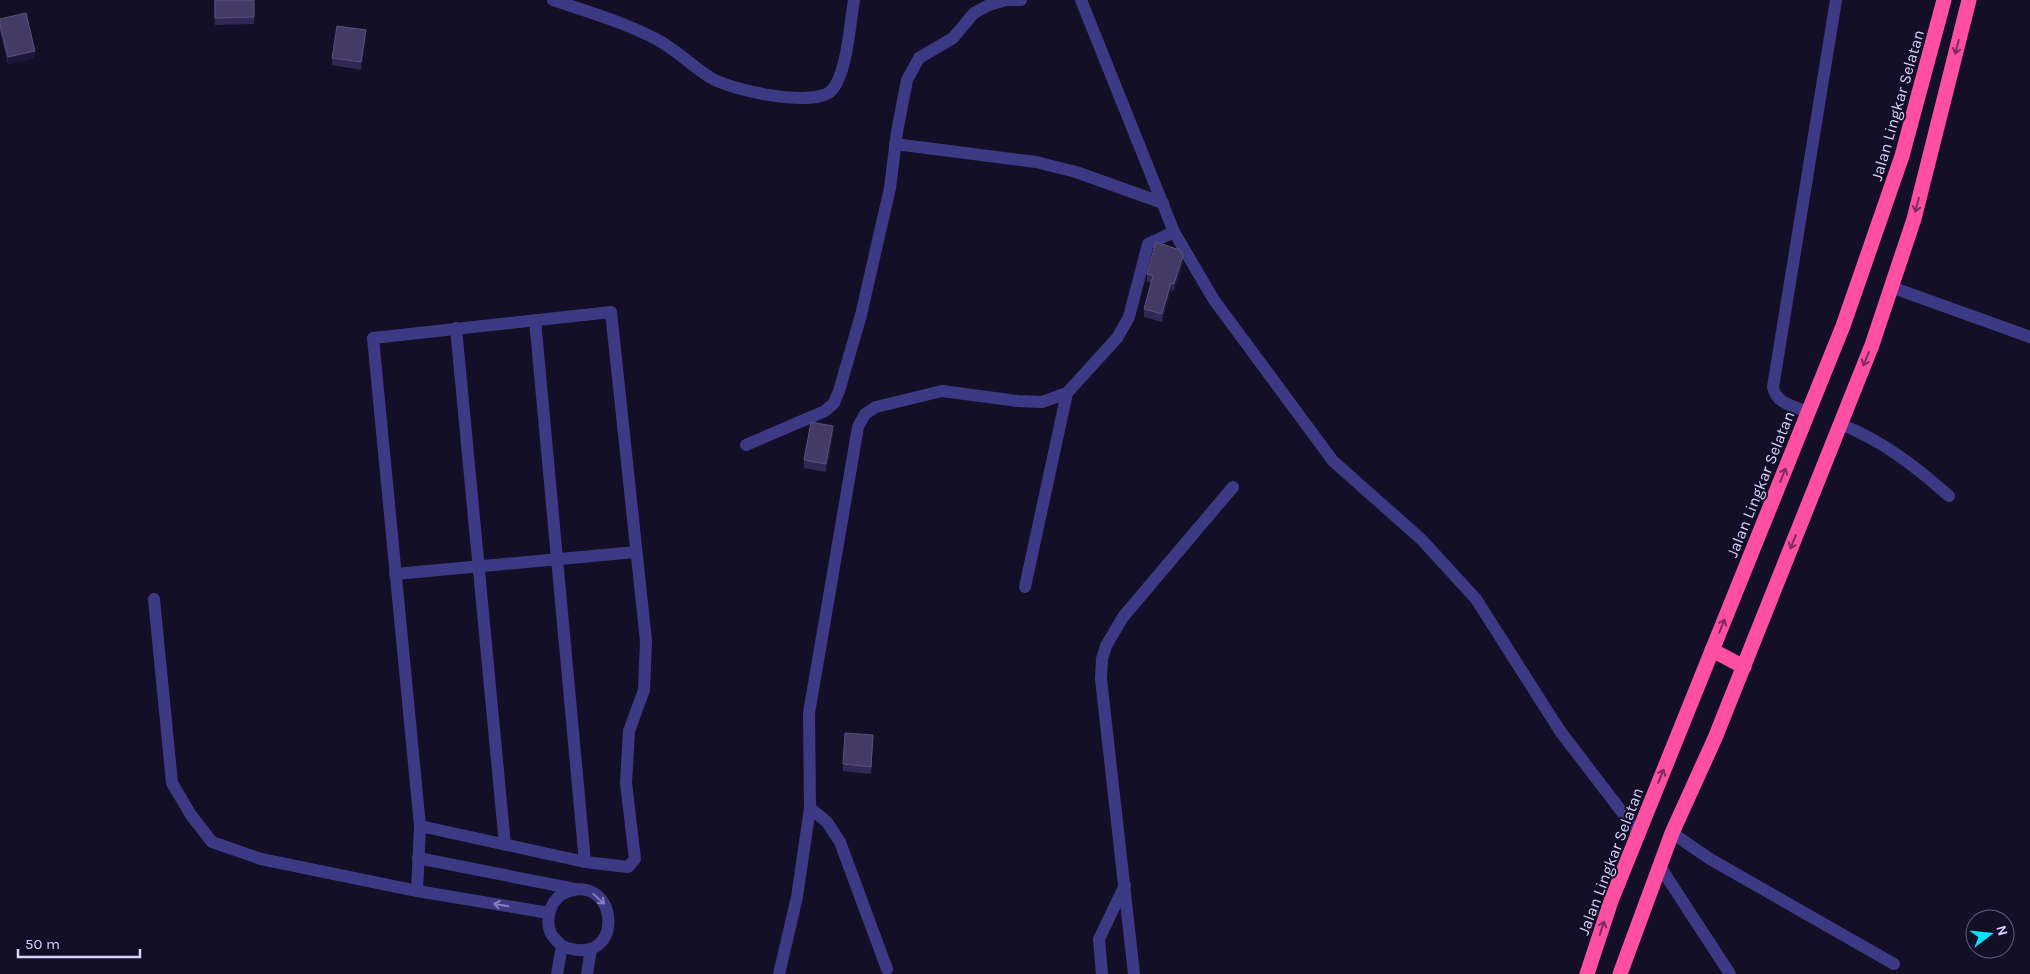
<svg xmlns="http://www.w3.org/2000/svg" width="2030" height="974" font-family="Karla,sans-serif">
<style>
.lines{fill:none;stroke-linecap:round;stroke-linejoin:round}
.minor{stroke:#3d3a85;stroke-width:12}
.highway{stroke:#ff4fa3;stroke-width:15}
.wall{fill:#312854}
.shaded-wall{fill:#1d163a}
.building{fill:#433a66;stroke:#5a527e}
.oneway{stroke:#7d2c5e}
.oneway2{stroke:#837fbc}
.labels{text-anchor:middle;stroke-width:4;stroke-linejoin:round;paint-order:stroke}
.street-label{font-size:16px;fill:#d9d4ff;stroke:#130f26}
</style>
<rect width="100%" height="100%" fill="#130f26"/>
<g class="lines">
<g class="minor">
<path d="M553,0c33,11 67,21 99,37 22,10 38,28 59,41 20,12 101,30 120,13 16,-16 19,-68 23,-91"/>
<polyline points="1081,0 1174,232 1214,300 1333,461 1421,539 1476,599 1560,731 1638,833"/>
<polyline points="895,144 1036,162 1076,172 1163,203"/>
<polyline points="1891,287 2030,337"/>
<polyline points="535,320 585,862"/>
<polyline points="456,328 505,845"/>
<path d="M1808,412c-14,-6 -32,-8 -35,-25l63,-387"/>
<path d="M1840,424c42,16 76,43 109,72"/>
<polyline points="746,445 825,411 834,403 839,391 861,315 890,188 897,132 907,80 919,58 953,38 974,13 989,5 1006,0 1021,0"/>
<polyline points="395,574 636,552"/>
<polyline points="1025,587 1067,393"/>
<polyline points="154,599 172,783 191,815 212,842 261,859 417,891"/>
<polyline points="810,808 827,822 840,842 887,969"/>
<polyline points="420,826 585,862 628,867 635,859 626,783 629,731 644,690 646,641 611,312 373,338 420,826 417,891 549,913"/>
<polyline points="1672,833 1710,859 1894,964"/>
<polyline points="418,858 575,889"/>
<polyline points="1659,865 1730,974"/>
<path d="M557,974l5,-28c-4,-4 -11,-10 -12,-15 -5,-15 2,-34 17,-39 52,-20 60,79 -5,54"/>
<polyline points="587,974 591,949"/>
<polyline points="779,974 797,897 810,808 809,713 858,427 865,414 876,407 942,391 1018,401 1042,402 1067,393 1117,338 1129,317 1148,244 1174,232"/>
<polyline points="1102,974 1099,939 1125,885"/>
<polyline points="1134,974 1101,679 1102,659 1106,646 1123,617 1233,487"/>
</g>
<g class="highway">
<polyline points="1712,650 1744,667"/>
<polyline points="1587,974 1611,901 1843,326 1902,156 1944,0"/>
<polyline points="1620,974 1672,833 1715,738 1872,345 1914,219 1969,0"/>
</g>
</g>
<g class="wall">
<polygon points="214,0 254,17 254,24 215,25"/>
<polygon points="0,19 35,58 8,64 0,31"/>
<polygon points="366,37 361,70 332,65 332,58"/>
<polygon points="1183,264 1174,291 1171,290 1162,322 1144,317 1144,309 1151,283 1147,281 1147,274"/>
<polygon points="833,434 826,472 804,468 804,460"/>
<polygon points="873,742 871,774 843,771 843,764"/>
</g>
<g class="shaded-wall">
<polygon points="366,30 366,37 361,70 361,62"/>
<polygon points="35,51 35,58 8,64 8,57"/>
<polygon points="1183,256 1183,264 1174,291 1174,284"/>
<polygon points="1171,283 1171,290 1162,322 1162,314"/>
<polygon points="833,426 833,434 826,472 826,464"/>
</g>
<g class="building">
<polygon points="215,0 254,0 254,17 215,18"/>
<polygon points="26,13 35,51 8,57 0,24 0,19"/>
<polygon points="337,26 366,30 361,62 332,58"/>
<polygon points="1156,242 1180,250 1183,256 1174,284 1171,283 1162,314 1144,309 1153,276 1147,274"/>
<polygon points="811,422 833,426 826,464 804,460"/>
<polygon points="845,733 873,735 871,767 843,764"/>
</g>
<defs><path id="oneway-shaft" d="M-6 0H5M1.5-3L5.5 0L1.5 3" fill="none" stroke-width="1.6" stroke-linecap="round" stroke-linejoin="round" transform="scale(1.25)"/></defs>
<g class="oneway">
<use href="#oneway-shaft" transform="translate(1957 47) rotate(104)"/>
<use href="#oneway-shaft" transform="translate(1917 205) rotate(104)"/>
<use href="#oneway-shaft" transform="translate(1866 359) rotate(112)"/>
<use href="#oneway-shaft" transform="translate(1783 475) rotate(-68)"/>
<use href="#oneway-shaft" transform="translate(1793 542) rotate(112)"/>
<use href="#oneway-shaft" transform="translate(1722 626) rotate(-68)"/>
<use href="#oneway-shaft" transform="translate(1661 776) rotate(-68)"/>
<use href="#oneway-shaft" transform="translate(1602 928) rotate(-72)"/>
</g>
<g class="oneway2">
<use href="#oneway-shaft" transform="translate(599 899) rotate(42)"/>
<use href="#oneway-shaft" transform="translate(501 905) rotate(-171)"/>
</g>
<g class="labels">
<g class="street-label">
<text transform="translate(1897 105) rotate(-74)" y="6">Jalan Lingkar Selatan</text>
<text transform="translate(1760 484) rotate(-68)" y="6">Jalan Lingkar Selatan</text>
<text transform="translate(1610 861) rotate(-69)" y="6">Jalan Lingkar Selatan</text>
</g>
</g>
<g transform="translate(1990 934) rotate(74)"><circle r="24" fill="#130f26" stroke="#625e7d"/>
<path d="M0-4L9 19L0 12L-9 19Z" fill="#00e5ff"/>
<text y="-8" font-size="14" font-weight="bold" text-anchor="middle" fill="#d9d4ff">N</text>
</g>
<path d="M18 949v8h122v-8" fill="none" stroke="#d9d4ff" stroke-width="2.5"/>
<text x="25" y="949" font-size="15" fill="#d9d4ff" stroke="#130f26" stroke-width="4" paint-order="stroke">50 m</text>
</svg>
